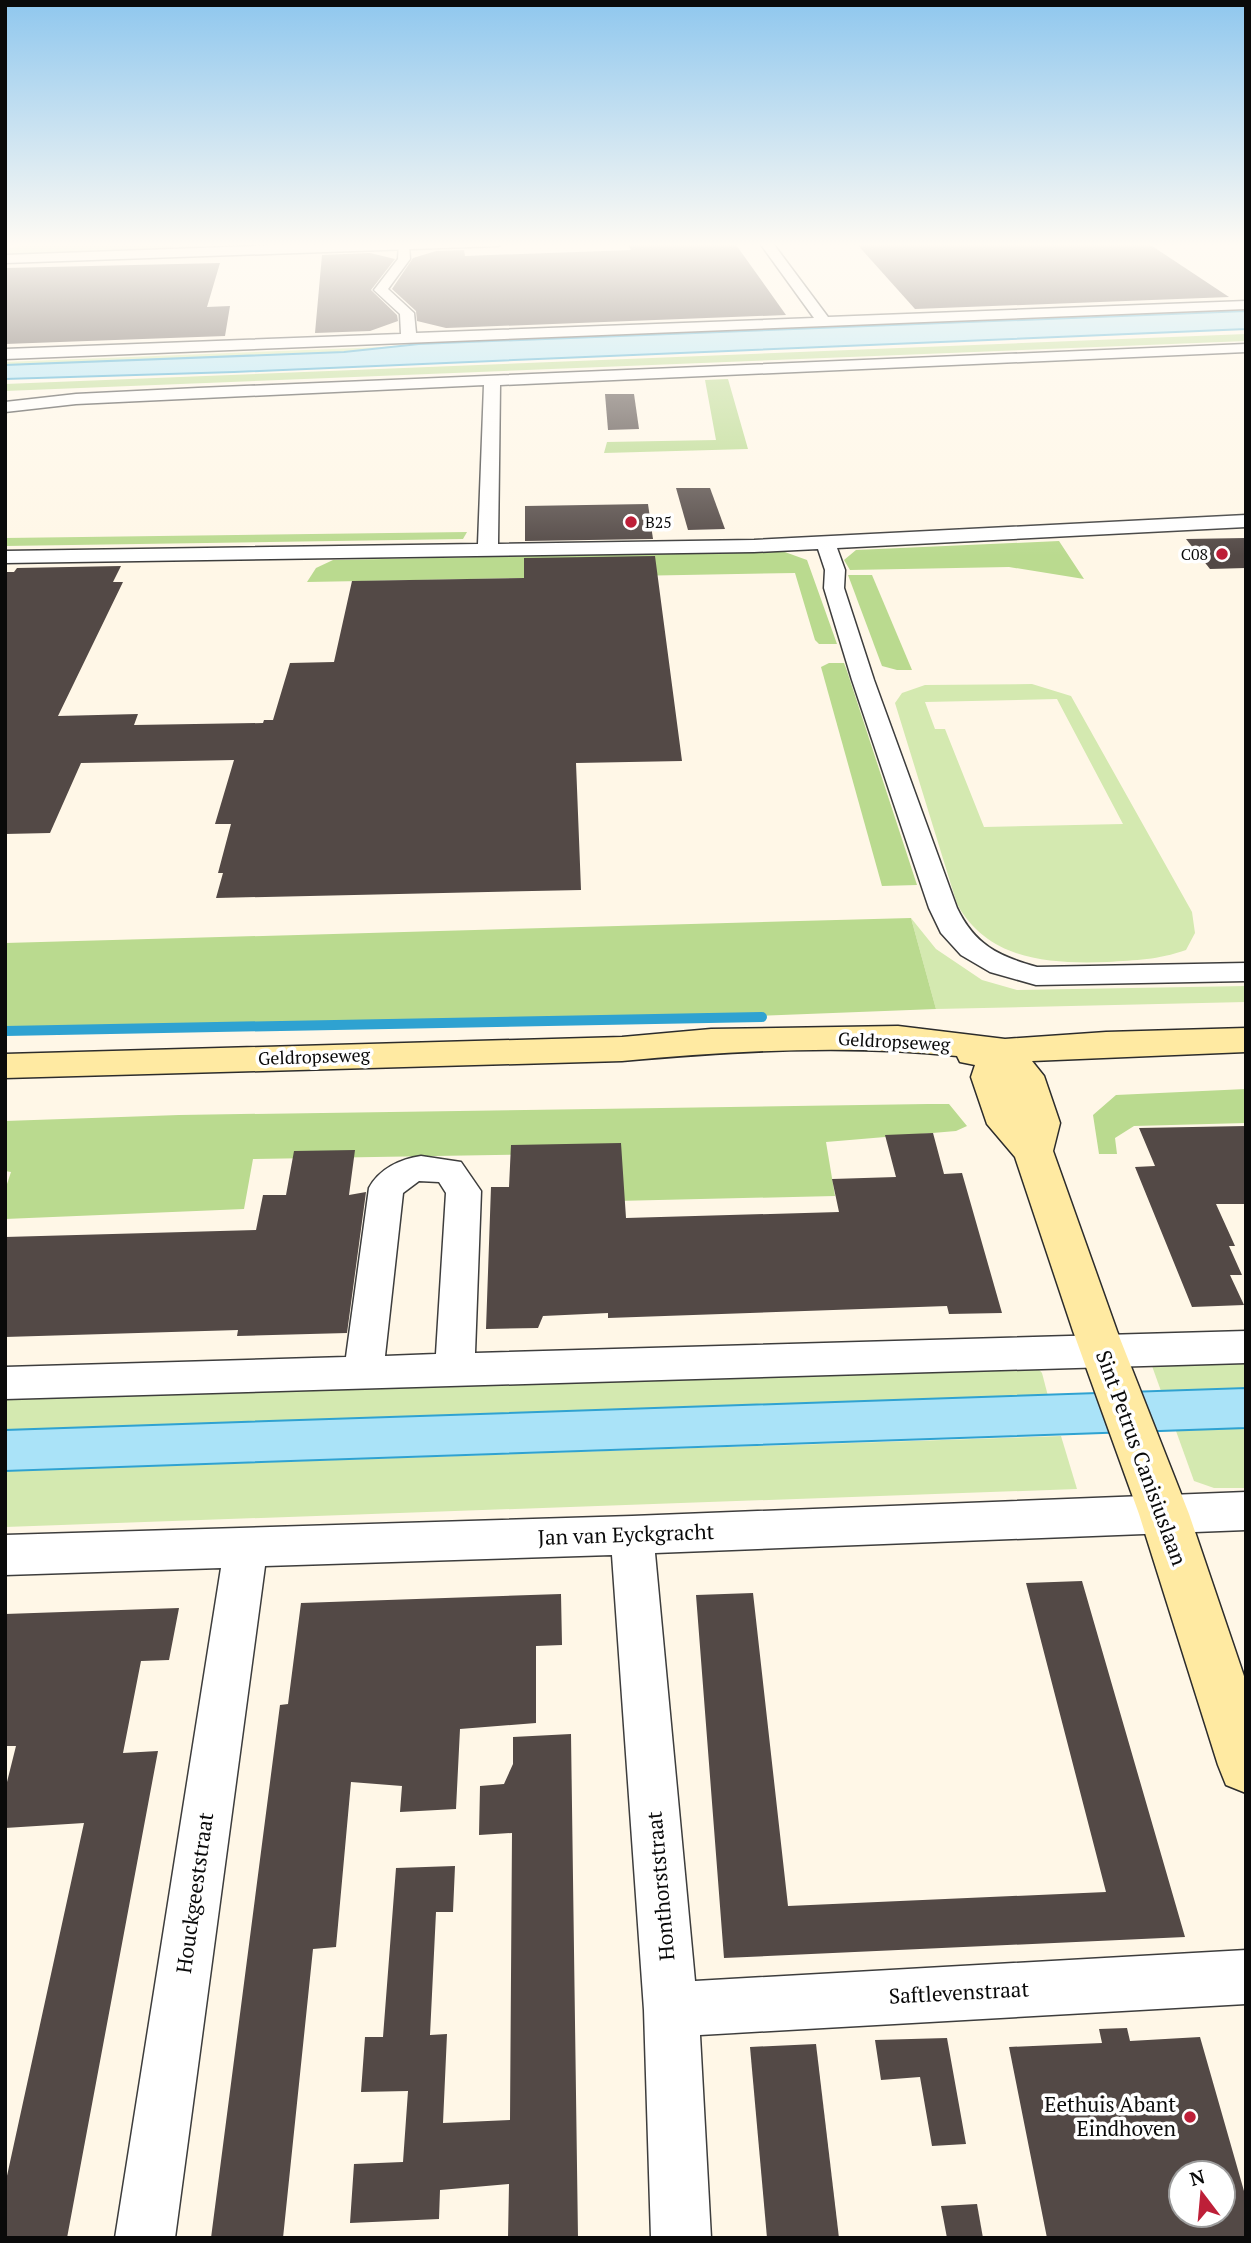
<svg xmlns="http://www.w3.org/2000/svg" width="1251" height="2243" font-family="'PT Serif',serif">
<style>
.green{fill:#d4e9b0;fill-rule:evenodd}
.forest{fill:#bada8f}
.water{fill:#aae3f8;stroke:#2fa2d1;stroke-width:2}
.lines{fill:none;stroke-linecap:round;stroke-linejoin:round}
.stream{stroke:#2fa2d1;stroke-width:10}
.building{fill:#534946;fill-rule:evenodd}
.minor-casing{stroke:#3d3d3d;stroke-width:3}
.tertiary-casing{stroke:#3d3d3d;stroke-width:3}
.secondary-casing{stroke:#2c2c2c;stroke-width:3}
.minor{fill:#fff;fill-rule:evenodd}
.tertiary{fill:#fff;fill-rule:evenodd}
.secondary{fill:#ffeaa2;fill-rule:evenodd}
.poi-dot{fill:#bd1f38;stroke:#fff;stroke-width:2.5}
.labels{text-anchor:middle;stroke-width:7;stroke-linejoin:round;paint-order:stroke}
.far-poi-label{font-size:16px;fill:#0a0a0a;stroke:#fff;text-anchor:start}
.street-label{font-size:18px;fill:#0a0a0a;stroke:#fff}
.near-street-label{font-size:21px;fill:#0a0a0a;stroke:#fff}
.near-poi-label{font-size:21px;fill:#0a0a0a;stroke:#fff;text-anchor:end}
</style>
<rect width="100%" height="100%" fill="#fff7e7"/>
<g class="green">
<polygon points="39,242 175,242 172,251 5,257 5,249"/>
<polygon points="181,242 413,242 178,251"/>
<polygon points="419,343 344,352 5,365 5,362 383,347"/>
<path d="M1032,684l39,12 121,216 3,21 -9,17c-29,10 -49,10 -79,12 -59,2 -119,-2 -150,-58l-62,-201 7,-10 23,-8zM1057,699l66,125 -139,3 -39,-98h-10l-10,-27z"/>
<polygon points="911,918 936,949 982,980 1017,990 1246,986 1246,1002 936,1009"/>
<polygon points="1246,1357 1246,1388 1161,1391 1152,1366 1160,1363"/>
<polygon points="1034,1364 1042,1373 1048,1396 5,1430 5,1397"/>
<polygon points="1246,1428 1246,1488 1214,1488 1194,1481 1176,1431"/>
<polygon points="1061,1436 1077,1489 5,1527 5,1471"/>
</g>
<g class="forest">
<polygon points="1246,334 1246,341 5,391 5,384"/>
<polygon points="728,379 748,449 604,453 607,442 716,440 705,380"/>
<polygon points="467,532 463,539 5,546 5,538"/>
<polygon points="1059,541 1084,579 1009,567 850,570 844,560 856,550"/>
<polygon points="782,551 807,560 837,644 819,644 815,640 795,573 307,582 316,568 333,560"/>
<polygon points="848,575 872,575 912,670 897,670 882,666"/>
<polygon points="829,663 844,663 847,671 917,885 882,886 821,667"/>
<polygon points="911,918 936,1009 754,1016 5,1034 5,943"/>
<polygon points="1246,1089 1246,1123 1134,1126 1115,1138 1117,1154 1099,1154 1093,1115 1116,1095"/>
<polygon points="928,1104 949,1104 967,1126 956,1131 826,1142 835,1196 616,1201 612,1153 253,1159 244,1209 5,1219 5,1190 11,1172 5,1171 5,1121 179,1115"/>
</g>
<g class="water">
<polygon points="1246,311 1246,329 234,372 5,379 5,365 344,352 419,344"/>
<polygon points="1246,1388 1246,1428 5,1471 5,1430"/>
</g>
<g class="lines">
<polyline class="stream" points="5,1031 762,1017"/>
</g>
<g class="building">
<polygon points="631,242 734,242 786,315 446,328 417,321 416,311 392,289 413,258 436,251 464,250 465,256 631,250 628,245 632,244"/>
<polygon points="855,242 1146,242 1229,297 915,309"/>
<polygon points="370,253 395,259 371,290 397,315 398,321 370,331 315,333 322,255"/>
<polygon points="220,263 207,307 230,306 225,336 5,344 5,268"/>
<polygon points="605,394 634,394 639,429 608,430"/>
<polygon points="676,488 710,488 725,529 688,530"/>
<polygon points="648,504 653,539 525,541 525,506"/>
<polygon points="1246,538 1246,568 1210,569 1186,539"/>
<polygon points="655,556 682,761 576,763 581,890 216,898 223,873 218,873 231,824 215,824 234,760 81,763 50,833 5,834 5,572 14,572 17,568 121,566 113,582 123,582 58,716 138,714 134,725 263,723 264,720 273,720 290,663 334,662 352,581 524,578 524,558"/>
<polygon points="1246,1126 1246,1204 1216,1204 1235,1246 1229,1246 1242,1275 1230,1275 1244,1305 1192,1307 1135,1167 1155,1166 1139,1128"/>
<polygon points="933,1133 944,1174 962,1173 1002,1313 949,1314 947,1306 608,1318 608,1313 543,1316 538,1328 486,1329 491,1187 509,1187 511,1145 621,1143 626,1218 839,1212 832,1179 896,1177 885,1135"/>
<polygon points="355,1150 349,1195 366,1192 347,1333 237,1336 238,1330 5,1337 5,1237 256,1230 263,1195 286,1195 294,1151"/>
<polygon points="1082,1581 1185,1937 724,1958 696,1595 753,1593 788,1906 1106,1892 1026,1583"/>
<polygon points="561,1594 562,1645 536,1646 536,1723 460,1729 456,1809 400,1812 402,1786 351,1782 336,1947 313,1949 283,2238 211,2238 280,1705 288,1704 301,1603"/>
<polygon points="179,1608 169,1660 141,1661 123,1753 158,1751 67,2238 5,2238 5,2185 84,1823 5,1828 5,1790 16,1746 5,1746 5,1614"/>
<polygon points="571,1734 578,2238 508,2238 509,2184 440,2190 439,2219 350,2223 354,2164 403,2162 408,2091 361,2092 365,2037 383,2037 396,1868 455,1866 453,1912 436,1912 430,2035 447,2034 443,2123 510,2120 512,1833 479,1835 480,1786 504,1784 513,1764 513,1737"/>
<path d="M1127,2028l3,13 70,-4 46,161v40h-199l-38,-191 93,-4 -3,-14zM1181,2173h42v42h-42z"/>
<polygon points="947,2038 966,2144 932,2146 920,2077 881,2080 875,2040"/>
<polygon points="816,2044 839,2238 767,2238 750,2047"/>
<polygon points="977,2204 983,2238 947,2238 941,2206"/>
</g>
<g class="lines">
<g class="minor-casing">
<g id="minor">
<polygon points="399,242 409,245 410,259 388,289 414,313 416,333 814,318 759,242 772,242 828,317 1246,301 1246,309 5,359 5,349 401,334 400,314 374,290 398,259"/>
<path d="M1246,344v8l-746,33 -2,159 256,-4 492,-25v12l-409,21 8,22 -1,18 30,92 83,228c18,37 41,48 80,59l209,-4v18l-210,4 -46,-13 -29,-17 -20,-22 -12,-25 -77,-228 -28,-92 1,-18 -7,-21 -64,3 -749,11v-12l473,-7 6,-159 -408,19 -71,8v-10l71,-8 122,-6z"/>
<path d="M421,1156l40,6 20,29 -6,162 771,-22v32l-1241,36v-32l341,-10 23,-169c10,-19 31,-29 52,-32zM419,1181l20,1 7,11 -10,161 -51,2 18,-163z"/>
<polygon points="1246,1492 1246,1530 655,1553 695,1981 1246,1950 1246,2004 700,2035 711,2238 651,2238 644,2010 612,1555 265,1566 175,2238 115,2238 221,1568 5,1575 5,1535 632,1516"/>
</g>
</g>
<g class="tertiary-casing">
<polygon id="tertiary" points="364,242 505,242 498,246 5,263 5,255"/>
</g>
<g class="secondary-casing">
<path id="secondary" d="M898,1026l107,13 101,-7 140,-4v24l-214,9 12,15 16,47 -7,28 64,180 72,183 57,168v111l-20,-8 -8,-20 -79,-251 -66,-183 -58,-174 -28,-33 -16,-47 4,-12 -15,-3 -3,-6c-111,-12 -224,-5 -335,5l-617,17v-24l617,-17 89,-8z"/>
</g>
<use href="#minor" class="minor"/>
<use href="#tertiary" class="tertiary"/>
<use href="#secondary" class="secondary"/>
</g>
<linearGradient id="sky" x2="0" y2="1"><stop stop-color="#8fc7ee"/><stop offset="0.44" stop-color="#fffbf4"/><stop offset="1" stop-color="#fffbf4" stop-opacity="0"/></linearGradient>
<rect width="1251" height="556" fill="url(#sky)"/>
<g class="poi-dot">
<circle cx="631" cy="522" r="7"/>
<circle cx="1222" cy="554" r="7"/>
<circle cx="1190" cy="2117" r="7"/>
</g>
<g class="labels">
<g class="far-poi-label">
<text x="645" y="528">B25</text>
<text x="1208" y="560" text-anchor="end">C08</text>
</g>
<g class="street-label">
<text transform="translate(894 1042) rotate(3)" y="6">Geldropseweg</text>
<text transform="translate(314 1057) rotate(-2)" y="6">Geldropseweg</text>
</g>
<g class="near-street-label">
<text transform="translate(1141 1458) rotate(70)" y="7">Sint Petrus Canisiuslaan</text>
<text transform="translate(626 1535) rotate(-2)" y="7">Jan van Eyckgracht</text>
<text transform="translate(661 1886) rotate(-95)" y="7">Honthorststraat</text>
<text transform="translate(195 1893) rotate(-82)" y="7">Houckgeeststraat</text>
<text transform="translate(959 1993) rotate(-3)" y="7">Saftlevenstraat</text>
</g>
<g class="near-poi-label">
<text x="1176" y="2112">Eethuis Abant<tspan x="1176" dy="24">Eindhoven</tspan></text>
</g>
</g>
<rect width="1251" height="2243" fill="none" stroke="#0a0a0a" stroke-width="14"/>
<g transform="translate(1202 2194) rotate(344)"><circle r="33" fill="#ffffff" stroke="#9d9d9d" stroke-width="2"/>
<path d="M0-5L12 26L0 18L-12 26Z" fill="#bd1f38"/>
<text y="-10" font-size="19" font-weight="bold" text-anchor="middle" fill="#0a0a0a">N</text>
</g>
</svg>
